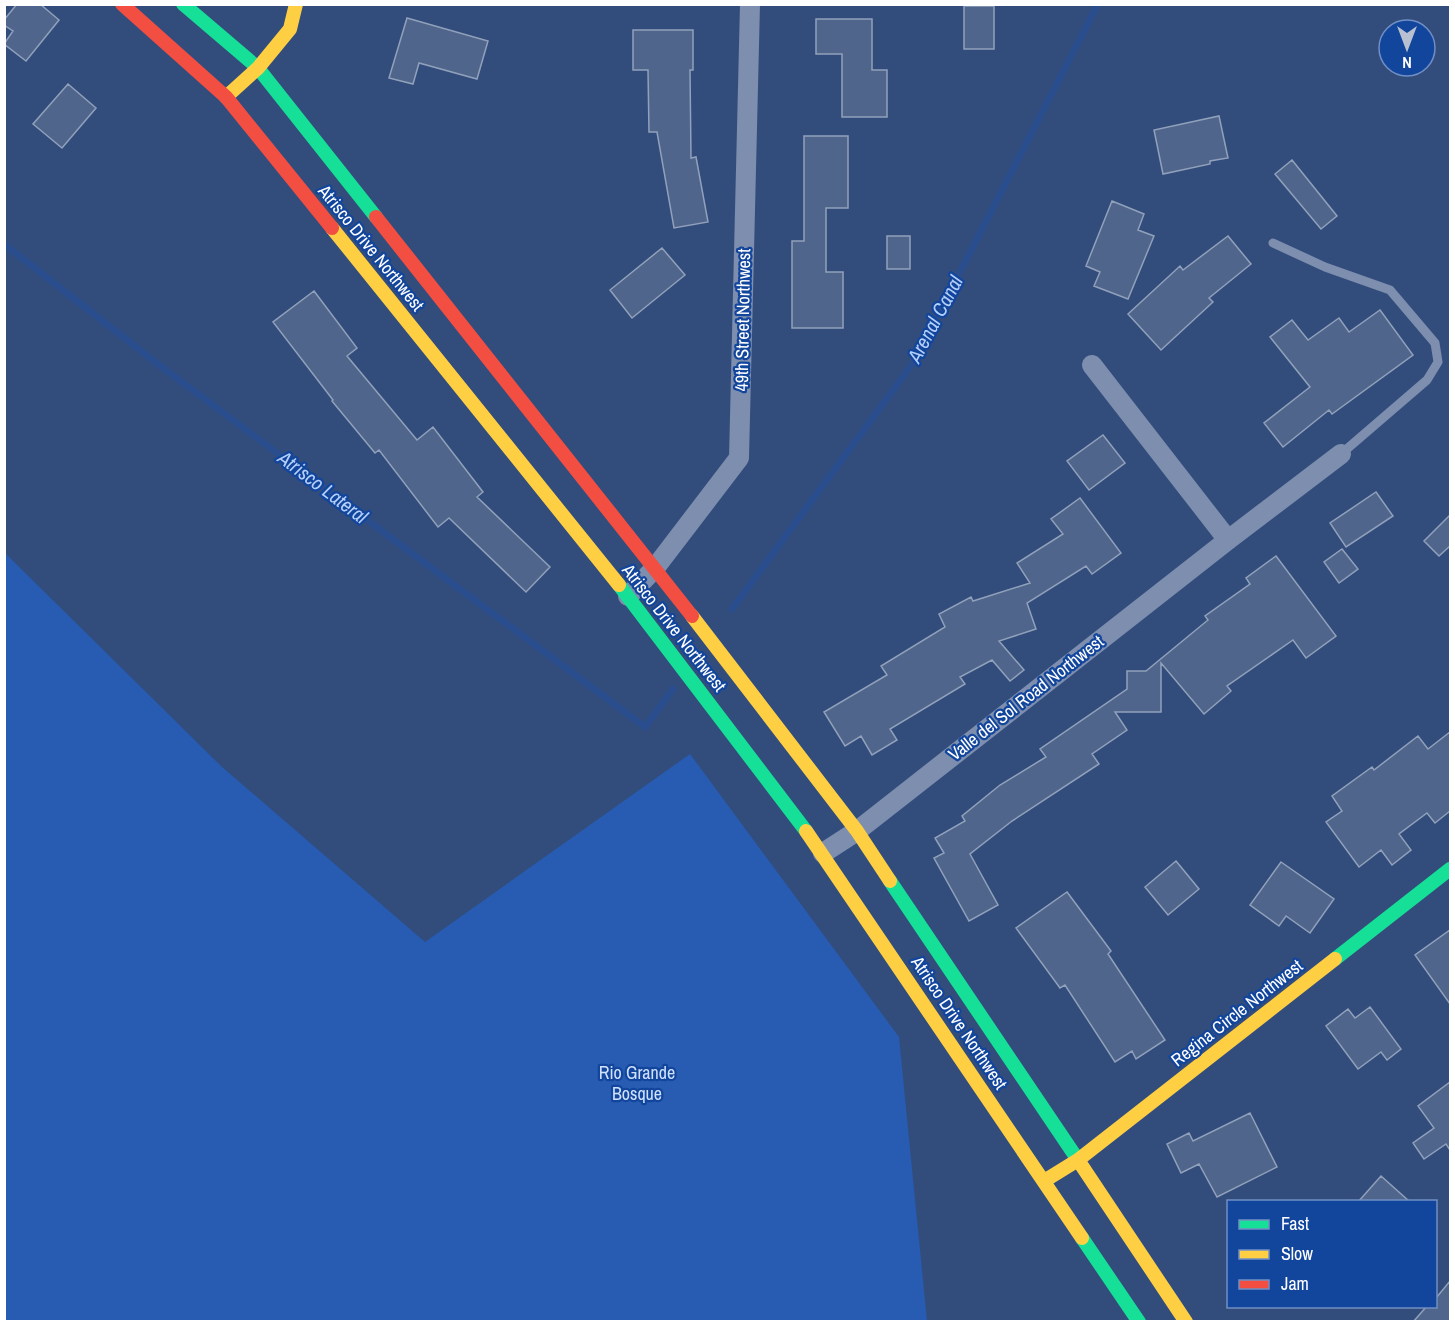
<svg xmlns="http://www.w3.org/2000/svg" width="1455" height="1326" font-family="'Archivo Narrow',sans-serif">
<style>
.green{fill:#275cb2}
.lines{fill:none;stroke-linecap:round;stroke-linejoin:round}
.stream{stroke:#2a4e8d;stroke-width:7}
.building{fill:#4f658b;stroke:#91a1bb;stroke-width:1.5}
.lane{stroke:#7d8eae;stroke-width:9}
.street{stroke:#7d8eae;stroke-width:20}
.fast{stroke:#16e098;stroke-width:14}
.slow{stroke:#ffcf43;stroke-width:14}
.jam{stroke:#f24e42;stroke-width:14}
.labels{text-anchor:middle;stroke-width:4.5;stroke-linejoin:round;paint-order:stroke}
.street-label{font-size:18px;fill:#fff;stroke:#12459c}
.park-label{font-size:18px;fill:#d0e1fe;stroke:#12459c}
.water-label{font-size:20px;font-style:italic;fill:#b4cffa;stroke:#12459c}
</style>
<rect width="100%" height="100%" fill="#324d7c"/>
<!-- green -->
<path class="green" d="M 5,553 L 222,767 L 425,942 L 690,754 L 899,1037 L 927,1321 L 5,1321 Z"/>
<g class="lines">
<!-- stream -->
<path class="stream" d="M 4,244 L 159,365 L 645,727 L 673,689
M 732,609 L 913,363 L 1098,4"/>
</g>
<!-- building -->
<path class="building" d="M 17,4 L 40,4 L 59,20 L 26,61 L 4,44 L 13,31 L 4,25 L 4,20 Z
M 964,6 L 994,6 L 994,49 L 964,49 Z
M 407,18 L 488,41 L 477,79 L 419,63 L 413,84 L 389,78 Z
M 816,19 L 872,19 L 872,70 L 887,70 L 887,117 L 842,117 L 842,54 L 816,54 Z
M 633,30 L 693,30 L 693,70 L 690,70 L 691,158 L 696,157 L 708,222 L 674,228 L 657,132 L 649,132 L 648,70 L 633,70 Z
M 68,84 L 96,108 L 62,148 L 33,124 Z
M 1219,116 L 1228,158 L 1210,161 L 1210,164 L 1163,174 L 1154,130 Z
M 804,136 L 848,136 L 848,208 L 826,208 L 826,272 L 843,272 L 843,328 L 792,328 L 792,241 L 804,241 Z
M 1292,160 L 1337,216 L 1321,229 L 1275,174 Z
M 1112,201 L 1144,214 L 1138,230 L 1154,236 L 1128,299 L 1094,286 L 1100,272 L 1086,266 Z
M 887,236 L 910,236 L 910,269 L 887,269 Z
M 1228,236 L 1251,264 L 1209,298 L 1213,302 L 1161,350 L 1128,314 L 1180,266 L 1183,270 Z
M 662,248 L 685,275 L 632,318 L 610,290 Z
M 314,291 L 357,348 L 347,356 L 417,440 L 433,427 L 483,492 L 477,497 L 550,567 L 526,592 L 449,518 L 438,527 L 379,450 L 375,453 L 332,401 L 333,400 L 273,322 Z
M 1380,310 L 1413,355 L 1332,414 L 1329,410 L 1283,447 L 1264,423 L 1310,387 L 1270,337 L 1292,320 L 1308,340 L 1339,318 L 1349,332 Z
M 1103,435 L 1125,463 L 1089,490 L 1067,461 Z
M 1376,492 L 1393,516 L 1346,547 L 1330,523 Z
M 1080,498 L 1121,553 L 1092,574 L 1086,566 L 1027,603 L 1036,629 L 999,641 L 1024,670 L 1010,681 L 992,660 L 960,677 L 965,684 L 890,729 L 897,740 L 872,755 L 861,736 L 845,746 L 824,712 L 887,675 L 881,666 L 945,627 L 939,614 L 971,597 L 973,601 L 1030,583 L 1017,563 L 1063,534 L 1051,519 Z
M 1450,515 L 1450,546 L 1439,556 L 1424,541 Z
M 1342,549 L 1358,569 L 1339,583 L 1324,562 Z
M 1276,556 L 1336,636 L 1306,658 L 1293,640 L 1227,686 L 1231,691 L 1204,714 L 1161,663 L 1161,712 L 1115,712 L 1127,730 L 1092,754 L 1099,764 L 1012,821 L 970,854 L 998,905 L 969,921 L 934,858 L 944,853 L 935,838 L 965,821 L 962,816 L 1000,785 L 1046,757 L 1040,749 L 1127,689 L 1127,671 L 1146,671 L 1208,620 L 1205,616 L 1250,584 L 1246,578 Z
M 1450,732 L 1450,811 L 1435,823 L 1427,813 L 1399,834 L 1411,850 L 1392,865 L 1381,850 L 1359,867 L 1326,822 L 1342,811 L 1332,796 L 1372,767 L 1374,770 L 1418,736 L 1428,749 Z
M 1176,861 L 1199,889 L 1168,915 L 1145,887 Z
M 1281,862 L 1334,899 L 1310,933 L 1286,916 L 1279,926 L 1250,905 Z
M 1067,892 L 1111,951 L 1108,954 L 1165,1040 L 1136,1059 L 1132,1051 L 1115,1062 L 1065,985 L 1060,988 L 1016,928 Z
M 1450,930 L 1450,1004 L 1415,955 Z
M 1370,1007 L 1401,1049 L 1387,1060 L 1381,1052 L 1358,1069 L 1326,1026 L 1348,1009 L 1355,1018 Z
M 1450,1082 L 1450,1150 L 1446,1144 L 1424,1159 L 1413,1143 L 1434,1128 L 1418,1106 Z
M 1250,1113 L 1277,1167 L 1217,1197 L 1199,1164 L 1181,1173 L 1167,1144 L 1189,1133 L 1193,1141 Z
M 1381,1176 L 1410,1202 L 1358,1202 Z
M 1450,1281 L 1450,1322 L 1413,1322 L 1427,1306 L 1436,1306 L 1436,1298 Z"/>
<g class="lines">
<!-- lane -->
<path class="lane" d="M 1273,243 L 1325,267 L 1390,290 L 1435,343 L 1438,362 L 1427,380 L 1341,454"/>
<!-- street -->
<path class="street" d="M 1092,365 L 1228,540
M 628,596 L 655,568 L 739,458 L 750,4
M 823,853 L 857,831 L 1228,540 L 1341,454"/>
<!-- fast -->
<path class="fast" d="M 183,4 L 258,68 L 376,217
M 619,585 L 806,831
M 890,881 L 1078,1160
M 1335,959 L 1450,869
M 1082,1238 L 1139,1322"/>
<!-- slow -->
<path class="slow" d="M 226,97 L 258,68 L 290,29 L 296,4
M 332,228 L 619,585
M 692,616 L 857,831 L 890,881
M 806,831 L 1082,1238
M 1078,1160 L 1186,1322
M 1044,1181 L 1078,1160 L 1335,959"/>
<!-- jam -->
<path class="jam" d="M 122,4 L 226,97 L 332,228
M 376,217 L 692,616"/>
</g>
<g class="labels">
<!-- street labels -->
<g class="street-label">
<text transform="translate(371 248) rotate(51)" y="6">Atrisco Drive Northwest</text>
<text transform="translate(743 320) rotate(-89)" y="6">49th Street Northwest</text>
<text transform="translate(674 628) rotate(52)" y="6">Atrisco Drive Northwest</text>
<text transform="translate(1026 698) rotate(-38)" y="6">Valle del Sol Road Northwest</text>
<text transform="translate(1237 1013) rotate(-38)" y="6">Regina Circle Northwest</text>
<text transform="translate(959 1023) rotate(56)" y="6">Atrisco Drive Northwest</text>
</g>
<!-- park labels -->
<g class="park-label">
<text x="637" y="1079">Rio Grande<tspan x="637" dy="21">Bosque</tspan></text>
</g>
<!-- water labels -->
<g class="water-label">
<text transform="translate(935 319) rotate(-62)" y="7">Arenal Canal</text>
<text transform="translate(323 487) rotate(37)" y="7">Atrisco Lateral</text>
</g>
</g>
<!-- border -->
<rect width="1455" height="1326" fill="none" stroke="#ffffff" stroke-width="12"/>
<!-- legend -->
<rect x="1227" y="1200" width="210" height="108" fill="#12459c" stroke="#718fc4" stroke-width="1.5"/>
<rect x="1239" y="1220" width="30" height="9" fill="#16e098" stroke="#718fc4" stroke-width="1.5"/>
<text x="1281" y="1230" font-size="18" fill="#ffffff">Fast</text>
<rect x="1239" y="1250" width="30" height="9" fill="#ffcf43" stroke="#718fc4" stroke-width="1.5"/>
<text x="1281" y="1260" font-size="18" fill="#ffffff">Slow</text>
<rect x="1239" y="1280" width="30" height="9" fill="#f24e42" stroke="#718fc4" stroke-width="1.5"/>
<text x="1281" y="1290" font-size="18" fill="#ffffff">Jam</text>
<!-- north arrow -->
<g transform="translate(1407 48) rotate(180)"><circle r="28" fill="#12459c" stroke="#718fc4" stroke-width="1.5"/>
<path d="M0-4.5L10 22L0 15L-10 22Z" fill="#b7c1d1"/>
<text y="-9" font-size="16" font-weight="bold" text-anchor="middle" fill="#ffffff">N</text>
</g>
</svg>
